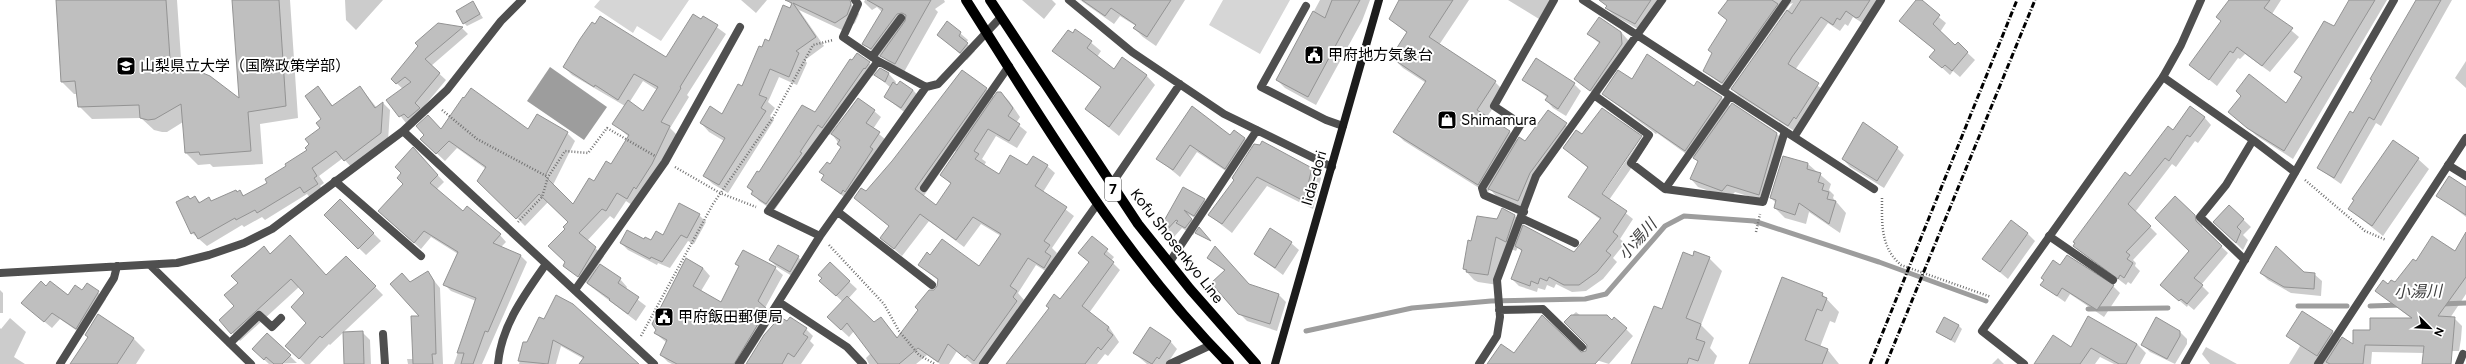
<svg xmlns="http://www.w3.org/2000/svg" width="2466" height="364" font-family="Figtree,'Noto Sans JP',sans-serif">
<style>
.green{fill:#d6d6d6}
.water{fill:#9d9d9d}
.shadow{fill:#0003;fill-rule:evenodd}
.lines{fill:none;stroke-linecap:round;stroke-linejoin:round}
.stream{stroke:#9d9d9d;stroke-width:5}
.building{fill:#bfbfbf;stroke:#939393}
.path{stroke:#717171;stroke-width:2.5;stroke-dasharray:1 2;stroke-linecap:butt}
.service{stroke:#4f4f4f;stroke-width:8}
.minor{stroke:#4f4f4f;stroke-width:8}
.tertiary{stroke:#4f4f4f;stroke-width:8}
.secondary{stroke:#1c1c1c;stroke-width:8}
.primary{stroke:#000;stroke-width:10}
.rail{stroke:#000;stroke-width:3;stroke-dasharray:6 2 1 2;stroke-linecap:butt}
.labels{text-anchor:middle;stroke-width:4;stroke-linejoin:round;paint-order:stroke}
.shield{fill:#fff;stroke:#4c4c4c;stroke-width:1}
.shield-label{font-size:14px;font-weight:bold;fill:#000}
.poi-label{font-size:15px;fill:#000;stroke:#fff;text-anchor:start}
.street-label{font-size:15px;fill:#000;stroke:#fff}
.water-label{font-size:16px;font-style:italic;fill:#3e3e3e;stroke:#fff}
</style>
<rect width="100%" height="100%" fill="#fff"/>
<!-- green -->
<path class="green" d="M 600,0 L 689,0 L 661,41 L 637,26 L 633,33 L 594,7 Z
M 1223,0 L 1290,0 L 1260,54 L 1209,25 Z"/>
<!-- water -->
<path class="water" d="M 550,67 L 607,107 L 584,140 L 527,101 Z"/>
<!-- shadow -->
<path class="shadow" d="M 57,0 L 177,0 L 182,73 L 240,101 L 233,0 L 290,0 L 298,118 L 260,124 L 263,164 L 213,167 L 210,164 L 198,165 L 186,153 L 183,122 L 167,132 L 162,132 L 154,130 L 141,118 L 92,119 L 79,106 L 77,94 L 74,94 L 62,82 Z
M 345,0 L 383,0 L 356,30 L 346,20 Z
M 741,0 L 767,0 L 756,13 Z
M 787,0 L 848,0 L 859,14 L 855,23 L 844,31 L 799,10 L 824,46 L 805,60 L 807,63 L 797,85 L 779,77 L 768,102 L 775,108 L 770,116 L 774,120 L 728,193 L 713,184 L 704,176 L 724,141 L 709,132 L 701,123 L 723,115 L 790,9 L 792,5 Z
M 865,0 L 944,0 L 945,2 L 935,9 L 938,12 L 904,72 L 890,64 L 881,55 L 880,57 L 872,52 L 864,43 L 882,12 L 877,7 L 872,10 L 864,2 Z
M 1022,0 L 1052,0 L 1056,4 L 1044,19 Z
M 1080,0 L 1185,0 L 1156,46 L 1143,37 L 1134,28 L 1136,26 L 1120,16 L 1114,24 Z
M 1320,0 L 1370,0 L 1362,21 L 1316,105 L 1285,88 L 1277,80 Z
M 1401,0 L 1469,0 L 1439,45 L 1495,82 L 1504,91 L 1487,117 L 1510,132 L 1518,141 L 1525,142 L 1548,111 L 1573,131 L 1537,180 L 1525,208 L 1496,196 L 1490,189 L 1487,193 L 1404,141 L 1395,132 L 1426,83 L 1403,68 L 1394,59 L 1407,33 L 1390,19 Z
M 1508,0 L 1550,0 L 1539,19 Z
M 1599,0 L 1667,0 L 1643,32 L 1615,16 L 1606,8 L 1608,6 Z
M 1726,0 L 1883,0 L 1864,24 L 1853,17 L 1848,26 L 1845,24 L 1840,31 L 1828,23 L 1795,70 L 1825,91 L 1796,132 L 1739,96 L 1732,89 L 1793,3 L 1790,4 L 1729,90 L 1704,71 L 1728,21 L 1728,2 Z
M 1918,0 L 1946,23 L 1940,32 L 1955,46 L 1958,44 L 1975,60 L 1960,77 L 1953,71 L 1950,75 L 1938,64 L 1936,51 L 1908,28 Z
M 2230,0 L 2281,0 L 2272,14 L 2299,37 L 2270,72 L 2245,54 L 2240,59 L 2238,58 L 2217,86 L 2191,65 L 2222,22 L 2217,17 Z
M 2350,0 L 2387,0 L 2293,159 L 2257,136 L 2230,112 L 2286,105 L 2302,79 L 2296,72 L 2334,28 Z
M 2417,0 L 2452,0 L 2381,126 L 2376,123 L 2341,184 L 2318,168 L 2354,114 Z
M 473,3 L 483,18 L 467,26 L 464,23 Z
M 703,17 L 726,34 L 687,95 L 689,97 L 670,128 L 677,135 L 635,207 L 626,201 L 614,219 L 610,216 L 587,241 L 604,256 L 596,269 L 620,279 L 627,287 L 625,290 L 646,306 L 636,321 L 564,266 L 566,263 L 566,229 L 569,222 L 548,202 L 525,226 L 478,180 L 486,169 L 457,148 L 445,161 L 430,147 L 441,130 L 567,133 L 575,141 L 553,185 L 573,205 L 611,166 L 629,137 L 614,124 L 625,106 L 572,75 L 564,67 L 666,58 ZM 643,81 L 657,90 L 644,112 L 629,103 Z
M 947,22 L 968,40 L 966,43 L 975,51 L 967,60 L 938,35 Z
M 462,28 L 468,34 L 431,66 L 446,80 L 421,110 L 406,123 L 388,100 L 403,89 L 392,79 Z
M 1076,30 L 1101,51 L 1097,57 L 1114,70 L 1146,75 L 1155,85 L 1119,136 L 1086,109 L 1101,88 L 1054,51 Z
M 1621,32 L 1628,40 L 1629,52 L 1598,97 L 1575,79 L 1600,44 L 1588,34 Z
M 857,54 L 877,70 L 873,76 L 871,75 L 830,135 L 825,131 L 808,161 L 774,211 L 759,201 L 748,187 L 815,114 Z
M 2466,61 L 2466,88 L 2455,78 Z
M 880,69 L 889,74 L 896,82 L 895,84 L 913,90 L 920,98 L 908,115 L 885,97 L 891,88 L 876,75 Z
M 1524,80 L 1574,84 L 1581,91 L 1566,116 L 1553,108 L 1546,100 L 1548,98 Z
M 1633,80 L 1694,87 L 1698,82 L 1722,98 L 1731,107 L 1776,133 L 1784,141 L 1767,202 L 1735,192 L 1730,198 L 1698,187 L 1691,179 L 1699,162 L 1693,156 L 1692,158 L 1657,133 L 1656,134 L 1603,94 Z
M 360,87 L 377,108 L 383,103 L 390,110 L 388,141 L 352,168 L 343,158 L 319,176 L 324,183 L 320,186 L 324,191 L 312,200 L 307,194 L 265,220 L 262,217 L 244,227 L 242,225 L 207,246 L 192,233 L 188,197 L 191,200 L 195,197 L 201,203 L 209,198 L 212,202 L 240,192 L 245,197 L 268,184 L 308,150 L 321,129 L 322,119 L 318,88 L 333,106 Z
M 986,89 L 995,98 L 1001,93 L 1009,101 L 1020,117 L 1016,123 L 1027,132 L 1017,148 L 996,136 L 982,159 L 986,162 L 984,166 L 999,175 L 1027,167 L 1047,166 L 1055,173 L 1043,192 L 1074,216 L 1052,248 L 1057,253 L 1053,260 L 1058,265 L 1052,275 L 1036,265 L 1018,293 L 1024,300 L 985,364 L 972,364 L 957,351 L 949,364 L 940,364 L 927,355 L 916,364 L 869,364 L 866,358 L 871,353 L 854,331 L 849,337 L 836,325 L 843,302 L 828,288 L 830,264 L 857,289 L 848,299 L 874,323 L 880,318 L 898,338 L 938,286 L 939,281 L 919,265 L 931,256 L 979,268 L 1001,236 L 981,224 L 964,247 L 929,221 L 902,256 L 882,238 L 890,227 L 855,198 L 866,192 ZM 955,151 L 957,152 L 941,175 L 951,184 L 936,207 L 923,197 Z
M 1193,107 L 1230,137 L 1245,139 L 1252,146 L 1232,175 L 1197,152 L 1180,177 L 1157,158 Z
M 874,111 L 881,117 L 873,129 L 886,140 L 848,200 L 822,180 L 825,176 L 821,172 L 830,166 L 842,148 L 832,134 Z
M 2204,117 L 2211,125 L 2198,143 L 2195,141 L 2176,167 L 2172,164 L 2135,212 L 2157,234 L 2133,260 L 2136,263 L 2135,266 L 2140,271 L 2131,284 L 2128,282 L 2126,285 L 2074,246 L 2130,177 L 2174,131 Z
M 1582,135 L 1599,199 L 1642,138 L 1648,144 L 1609,200 L 1633,219 L 1620,239 L 1625,243 L 1613,258 L 1617,262 L 1603,279 L 1586,291 L 1572,292 L 1556,284 L 1554,288 L 1547,285 L 1545,290 L 1538,288 L 1537,292 L 1519,286 L 1512,279 L 1522,252 L 1518,247 L 1516,251 L 1506,247 L 1498,285 L 1478,282 L 1474,280 L 1464,269 L 1472,243 L 1498,220 L 1502,210 L 1515,216 L 1525,227 L 1575,253 L 1601,220 L 1570,197 L 1588,168 L 1564,148 Z
M 1897,148 L 1904,155 L 1884,188 L 1850,167 L 1843,159 Z
M 419,155 L 444,182 L 436,190 L 463,212 L 500,235 L 506,242 L 501,247 L 521,256 L 527,262 L 482,364 L 454,364 L 476,301 L 451,291 L 444,284 L 458,254 L 431,237 L 421,249 L 386,218 Z
M 2418,159 L 2429,169 L 2383,236 L 2349,209 Z
M 1808,164 L 1831,184 L 1829,190 L 1834,195 L 1833,198 L 1846,213 L 1840,233 L 1809,212 L 1806,224 L 1785,218 L 1775,208 L 1776,203 L 1771,198 Z
M 1311,169 L 1321,178 L 1313,209 L 1267,186 L 1232,233 L 1209,215 L 1235,180 Z
M 1183,188 L 1204,200 L 1211,207 L 1201,222 L 1188,214 L 1198,227 L 1193,235 L 1182,228 L 1173,238 L 1161,228 Z
M 2466,188 L 2466,217 L 2437,195 Z
M 340,200 L 381,241 L 366,255 L 325,215 Z
M 2229,206 L 2251,227 L 2243,235 L 2248,240 L 2243,250 L 2214,222 Z
M 699,215 L 706,222 L 694,244 L 688,241 L 670,268 L 658,263 L 657,265 L 628,250 L 621,243 L 651,241 Z
M 2194,216 L 2202,223 L 2203,229 L 2228,253 L 2201,285 L 2209,293 L 2194,310 L 2188,305 L 2187,307 L 2161,285 L 2191,251 Z
M 2028,234 L 2035,241 L 2008,279 L 1984,259 Z
M 2466,234 L 2466,294 L 2450,318 L 2454,318 L 2462,326 L 2461,339 L 2459,351 L 2447,351 L 2445,364 L 2423,364 L 2424,353 L 2372,352 L 2371,364 L 2289,364 L 2300,346 L 2288,336 L 2333,332 L 2341,340 L 2354,345 L 2371,330 L 2412,319 L 2376,291 L 2395,284 L 2417,263 L 2455,252 Z
M 1092,238 L 1114,257 L 1111,261 L 1120,270 L 1089,313 L 1109,327 L 1119,342 L 1108,356 L 1105,354 L 1097,364 L 1008,364 L 1090,263 L 1079,253 Z
M 1291,243 L 1299,250 L 1283,275 L 1255,254 Z
M 1215,247 L 1250,286 L 1279,295 L 1286,302 L 1277,331 L 1247,321 L 1239,313 L 1225,271 L 1208,258 Z
M 743,251 L 775,268 L 783,275 L 765,308 L 774,317 L 744,364 L 672,364 L 668,362 L 661,355 L 667,343 L 655,333 L 703,268 L 710,276 L 701,291 L 722,303 L 740,267 Z
M 271,255 L 327,276 L 346,257 L 383,295 L 330,345 L 329,344 L 310,364 L 305,364 L 295,354 L 308,323 L 306,293 L 299,287 L 240,341 L 220,320 L 236,306 Z
M 798,257 L 805,264 L 797,279 L 777,267 L 770,260 Z
M 1693,257 L 1709,258 L 1722,271 L 1701,325 L 1714,338 L 1710,348 L 1717,356 L 1714,364 L 1632,364 Z
M 2060,266 L 2113,286 L 2120,293 L 2104,317 L 2070,294 L 2065,302 L 2041,285 L 2044,280 L 2042,278 Z
M 427,272 L 440,288 L 443,364 L 408,364 L 407,359 L 413,359 Z
M 2261,273 L 2314,274 L 2322,281 L 2321,296 L 2291,293 L 2268,280 Z
M 87,284 L 106,299 L 83,335 L 60,319 L 52,328 L 22,303 L 47,287 L 69,296 L 83,291 Z
M 0,290 L 3,293 L 3,313 L 0,313 Z
M 1822,294 L 1839,312 L 1835,323 L 1830,321 L 1820,347 L 1827,349 L 1839,364 L 1750,364 Z
M 1576,312 L 1581,316 L 1612,322 L 1626,329 L 1633,336 L 1609,364 L 1593,359 L 1587,343 L 1565,322 Z
M 10,318 L 26,332 L 14,357 L 25,364 L 0,364 L 0,328 L 1,329 Z
M 540,319 L 637,364 L 580,364 L 584,359 L 561,346 L 556,364 L 519,364 L 524,343 L 528,344 Z
M 787,322 L 806,329 L 813,336 L 810,341 L 814,345 L 801,364 L 747,364 Z
M 1958,325 L 1962,329 L 1955,343 L 1937,332 Z
M 2179,331 L 2187,339 L 2187,344 L 2175,364 L 2150,352 L 2142,344 Z
M 362,332 L 370,340 L 371,364 L 345,364 Z
M 134,339 L 145,350 L 136,364 L 71,364 Z
M 1170,341 L 1177,349 L 1167,364 L 1147,364 L 1134,353 Z
M 2137,344 L 2146,353 L 2140,364 L 2114,364 L 2100,357 L 2095,364 L 2041,364 L 2071,348 Z
M 2206,347 L 2237,364 L 2210,364 L 2202,354 Z
M 260,356 L 290,356 L 297,363 L 269,364 Z
M 1998,358 L 2004,364 L 1992,364 Z"/>
<g class="lines">
<!-- stream -->
<path class="stream" d="M 2441,304 L 2466,303
M 2298,306 L 2347,306
M 2370,306 L 2401,305
M 2088,309 L 2168,308
M 1306,331 L 1412,308 L 1491,301 L 1585,299 L 1606,294 L 1665,226 L 1684,216 L 1754,221 L 1879,262 L 1986,301"/>
</g>
<!-- building -->
<path class="building" d="M 56,0 L 166,0 L 171,73 L 198,71 L 210,76 L 239,98 L 232,0 L 279,0 L 286,106 L 248,112 L 251,151 L 200,155 L 199,152 L 185,153 L 181,104 L 155,119 L 148,120 L 140,118 L 139,105 L 78,107 L 75,81 L 61,82 Z
M 785,0 L 850,0 L 851,4 L 847,15 L 835,23 L 793,3 L 816,37 L 796,51 L 799,53 L 789,77 L 770,69 L 759,95 L 767,98 L 761,108 L 766,111 L 719,185 L 703,176 L 725,138 L 700,123 L 710,106 L 722,114 L 738,84 L 742,86 L 759,46 L 762,47 L 765,39 L 769,41 L 783,5 L 790,8 L 792,3 Z
M 867,0 L 931,0 L 895,64 L 880,56 L 905,21 L 906,15 L 902,13 L 897,14 L 871,49 L 862,44 L 883,9 Z
M 1082,0 L 1171,0 L 1147,37 L 1133,28 L 1136,25 L 1111,8 L 1105,16 Z
M 1332,0 L 1360,0 L 1308,97 L 1276,80 L 1313,11 L 1325,18 Z
M 1399,0 L 1453,0 L 1429,37 L 1496,81 L 1477,110 L 1510,131 L 1478,185 L 1393,132 L 1426,81 L 1393,59 L 1395,55 L 1393,54 L 1407,32 L 1389,19 Z
M 1599,0 L 1651,0 L 1635,24 L 1605,8 L 1607,6 Z
M 1728,0 L 1772,0 L 1778,4 L 1722,83 L 1703,71 L 1712,53 L 1708,50 L 1727,20 L 1718,13 Z
M 1801,0 L 1870,0 L 1859,17 L 1856,18 L 1846,11 L 1840,20 L 1837,18 L 1833,25 L 1821,17 L 1792,57 L 1788,64 L 1819,83 L 1796,119 L 1794,117 L 1788,126 L 1731,89 L 1787,10 L 1792,14 Z
M 1916,0 L 1922,0 L 1940,15 L 1933,24 L 1955,45 L 1958,42 L 1968,52 L 1952,71 L 1945,65 L 1942,68 L 1929,57 L 1935,50 L 1899,21 Z
M 2229,0 L 2270,0 L 2264,8 L 2293,28 L 2262,66 L 2237,47 L 2233,53 L 2230,51 L 2209,80 L 2189,65 L 2221,21 L 2216,17 Z
M 2349,0 L 2375,0 L 2284,151 L 2247,128 L 2228,112 L 2241,96 L 2236,91 L 2249,74 L 2286,103 L 2302,77 L 2294,72 L 2324,21 L 2334,26 Z
M 2416,0 L 2441,0 L 2374,120 L 2369,117 L 2334,178 L 2317,168 L 2350,111 L 2353,113 L 2372,80 L 2370,79 Z
M 473,1 L 480,14 L 463,24 L 456,11 Z
M 693,14 L 701,19 L 703,16 L 718,25 L 680,87 L 681,88 L 661,122 L 670,126 L 652,164 L 636,189 L 634,187 L 627,199 L 617,193 L 606,211 L 602,209 L 579,233 L 596,247 L 578,277 L 563,266 L 565,262 L 548,246 L 565,229 L 563,227 L 568,222 L 539,194 L 516,219 L 477,181 L 486,167 L 449,141 L 436,154 L 420,139 L 424,135 L 416,126 L 428,115 L 441,129 L 463,97 L 464,98 L 471,88 L 528,129 L 537,114 L 568,132 L 545,176 L 573,204 L 589,178 L 594,181 L 606,161 L 611,164 L 629,135 L 612,124 L 628,100 L 643,111 L 658,87 L 634,74 L 618,100 L 595,85 L 594,87 L 563,67 L 580,39 L 592,22 L 595,24 L 600,16 L 666,57 Z
M 1599,17 L 1621,32 L 1622,44 L 1590,91 L 1574,79 L 1600,42 L 1587,34 Z
M 947,21 L 961,32 L 959,36 L 968,43 L 960,53 L 937,35 Z
M 438,23 L 463,27 L 425,59 L 440,73 L 415,103 L 420,108 L 408,118 L 404,114 L 399,117 L 386,100 L 411,82 L 405,77 L 396,84 L 391,79 L 418,46 L 415,43 Z
M 1075,29 L 1092,41 L 1087,48 L 1114,69 L 1122,57 L 1147,75 L 1109,127 L 1085,109 L 1101,87 L 1052,51 L 1068,30 L 1073,33 Z
M 857,53 L 870,62 L 865,69 L 864,68 L 822,128 L 818,125 L 800,152 L 802,153 L 766,204 L 751,194 L 753,191 L 747,187 L 757,171 L 759,172 L 802,105 L 815,112 L 850,59 L 852,60 Z
M 1647,54 L 1694,86 L 1697,81 L 1722,97 L 1685,151 L 1602,94 L 1618,70 L 1632,79 Z
M 1536,58 L 1575,83 L 1558,109 L 1545,100 L 1548,96 L 1522,80 Z
M 880,68 L 889,73 L 885,82 L 874,75 Z
M 962,70 L 987,88 L 915,189 L 936,205 L 951,183 L 940,175 L 997,92 L 1001,92 L 1013,108 L 1008,116 L 1020,124 L 1009,141 L 988,129 L 974,151 L 979,154 L 975,159 L 999,174 L 1010,155 L 1027,165 L 1033,156 L 1048,165 L 1035,186 L 1067,207 L 1044,241 L 1050,245 L 1045,252 L 1051,256 L 1044,268 L 1028,258 L 1010,286 L 1017,291 L 1013,297 L 1017,301 L 974,361 L 967,355 L 965,358 L 948,344 L 938,362 L 918,348 L 899,364 L 878,364 L 847,323 L 841,330 L 827,317 L 847,296 L 874,322 L 881,317 L 897,338 L 918,310 L 915,307 L 929,290 L 934,290 L 937,286 L 938,279 L 918,265 L 927,252 L 930,255 L 942,239 L 979,266 L 1001,234 L 973,217 L 956,240 L 920,214 L 894,249 L 880,238 L 889,226 L 854,198 L 861,188 L 866,191 L 892,161 Z
M 900,81 L 913,90 L 901,108 L 884,97 L 893,82 L 897,85 Z
M 318,86 L 332,106 L 360,86 L 375,108 L 383,102 L 381,133 L 344,161 L 336,151 L 312,168 L 317,176 L 314,178 L 318,184 L 304,193 L 300,187 L 257,213 L 255,210 L 236,220 L 235,218 L 198,239 L 194,232 L 191,234 L 176,202 L 188,196 L 190,199 L 195,196 L 199,203 L 209,197 L 211,201 L 236,190 L 237,192 L 240,190 L 243,196 L 267,183 L 265,179 L 286,166 L 285,164 L 307,150 L 305,148 L 309,144 L 305,139 L 320,128 L 316,123 L 321,119 L 305,96 Z
M 858,98 L 875,110 L 866,123 L 880,132 L 870,147 L 873,149 L 845,192 L 843,190 L 841,194 L 821,180 L 824,175 L 819,172 L 827,162 L 830,164 L 841,147 L 837,144 L 840,140 L 831,134 Z
M 1732,103 L 1777,133 L 1759,195 L 1727,185 L 1722,191 L 1690,179 L 1698,161 L 1693,158 Z
M 1192,106 L 1230,135 L 1234,130 L 1245,138 L 1225,169 L 1190,145 L 1173,170 L 1156,159 Z
M 2190,106 L 2205,117 L 2190,137 L 2187,135 L 2169,161 L 2165,158 L 2128,204 L 2151,226 L 2126,252 L 2130,255 L 2127,259 L 2133,263 L 2124,278 L 2120,275 L 2118,279 L 2073,246 L 2075,243 L 2073,242 L 2125,172 L 2130,176 L 2168,126 L 2173,130 Z
M 1602,108 L 1642,136 L 1602,194 L 1627,211 L 1613,232 L 1618,236 L 1606,251 L 1611,255 L 1597,272 L 1579,285 L 1564,285 L 1549,277 L 1547,281 L 1540,278 L 1538,284 L 1531,281 L 1530,286 L 1511,279 L 1522,250 L 1515,246 L 1523,225 L 1574,252 L 1601,218 L 1568,197 L 1588,167 L 1563,148 L 1576,130 L 1582,134 Z
M 1548,110 L 1567,123 L 1530,173 L 1518,201 L 1488,189 L 1519,137 L 1525,141 Z
M 1863,122 L 1898,147 L 1877,181 L 1842,159 Z
M 2393,140 L 2419,158 L 2372,226 L 2348,209 L 2354,200 L 2352,199 Z
M 1262,141 L 1312,168 L 1304,201 L 1257,177 L 1222,224 L 1208,215 L 1234,180 L 1232,178 L 1254,144 L 1260,145 Z
M 413,147 L 438,175 L 430,183 L 463,211 L 467,206 L 501,234 L 493,243 L 521,255 L 488,332 L 485,331 L 473,364 L 461,364 L 464,353 L 457,353 L 476,298 L 443,285 L 458,252 L 424,231 L 414,243 L 378,211 L 403,184 L 397,178 L 401,173 L 395,167 Z
M 1783,156 L 1808,163 L 1807,169 L 1821,173 L 1818,182 L 1824,184 L 1822,190 L 1829,192 L 1827,199 L 1836,201 L 1829,224 L 1799,203 L 1795,215 L 1774,208 L 1776,200 L 1770,198 Z
M 2449,176 L 2466,187 L 2466,215 L 2436,196 Z
M 1183,187 L 1205,199 L 1194,216 L 1184,210 L 1192,219 L 1185,228 L 1176,223 L 1178,221 L 1176,220 L 1165,232 L 1160,228 Z
M 2175,196 L 2195,215 L 2196,221 L 2222,246 L 2194,278 L 2203,285 L 2187,304 L 2181,299 L 2179,301 L 2160,285 L 2189,251 L 2155,218 Z
M 340,199 L 374,233 L 358,249 L 324,215 Z
M 679,203 L 700,214 L 687,238 L 681,235 L 662,262 L 651,257 L 650,259 L 620,243 L 627,230 L 644,239 L 645,237 L 651,240 L 656,231 L 663,235 Z
M 2229,205 L 2244,219 L 2237,227 L 2241,231 L 2236,243 L 2213,222 Z
M 1502,208 L 1515,215 L 1506,242 L 1496,237 L 1488,275 L 1466,272 L 1467,270 L 1463,269 L 1468,240 L 1471,241 L 1477,216 L 1497,219 Z
M 2011,220 L 2028,233 L 2000,272 L 1982,259 Z
M 1199,227 L 1211,241 L 1195,233 Z
M 1270,228 L 1292,242 L 1275,268 L 1254,254 Z
M 2466,232 L 2466,277 L 2438,316 L 2455,317 L 2451,364 L 2422,364 L 2424,346 L 2365,345 L 2363,364 L 2330,364 L 2326,362 L 2342,337 L 2353,344 L 2353,330 L 2370,330 L 2370,318 L 2412,318 L 2375,291 L 2383,280 L 2388,284 L 2391,280 L 2395,282 L 2413,259 L 2416,261 L 2432,236 L 2455,251 Z
M 290,235 L 326,275 L 346,256 L 376,286 L 322,338 L 320,336 L 299,359 L 285,346 L 306,323 L 291,307 L 304,293 L 291,279 L 231,334 L 219,320 L 234,306 L 224,295 L 238,283 L 231,276 L 264,246 L 270,254 Z
M 1092,236 L 1108,249 L 1104,254 L 1114,262 L 1082,306 L 1109,327 L 1107,330 L 1113,335 L 1101,350 L 1098,347 L 1085,364 L 1006,364 L 1049,308 L 1046,306 L 1054,294 L 1060,299 L 1089,262 L 1078,253 Z
M 778,245 L 799,256 L 790,272 L 769,260 Z
M 1215,246 L 1249,284 L 1279,294 L 1270,324 L 1238,314 L 1211,283 L 1225,270 L 1207,258 Z
M 2276,246 L 2304,272 L 2315,273 L 2314,289 L 2284,287 L 2260,273 Z
M 743,250 L 776,267 L 758,301 L 767,309 L 734,364 L 677,364 L 660,355 L 667,340 L 654,333 L 656,330 L 652,324 L 686,258 L 703,268 L 693,286 L 721,302 L 739,266 L 735,264 Z
M 1694,251 L 1710,257 L 1686,318 L 1701,324 L 1696,339 L 1705,342 L 1698,361 L 1689,358 L 1687,364 L 1631,364 L 1654,306 L 1662,309 L 1683,252 L 1693,256 Z
M 2067,255 L 2114,285 L 2097,310 L 2062,288 L 2057,296 L 2040,285 L 2044,280 L 2041,278 L 2053,260 L 2060,265 Z
M 830,262 L 850,281 L 836,296 L 819,281 L 822,278 L 818,275 Z
M 600,264 L 621,278 L 618,283 L 639,297 L 628,314 L 609,300 L 610,299 L 587,283 Z
M 428,271 L 434,281 L 436,354 L 432,354 L 433,364 L 413,364 L 411,316 L 419,316 L 390,284 L 402,273 L 410,282 Z
M 1782,277 L 1823,293 L 1822,296 L 1827,298 L 1822,311 L 1817,309 L 1805,340 L 1828,349 L 1822,364 L 1749,364 Z
M 41,281 L 46,286 L 50,281 L 68,295 L 75,285 L 82,290 L 87,283 L 99,291 L 76,329 L 52,313 L 44,322 L 21,303 Z
M 556,295 L 573,304 L 639,364 L 579,364 L 584,357 L 553,340 L 548,364 L 518,361 L 523,342 L 527,342 L 539,317 L 544,319 Z
M 2302,311 L 2333,331 L 2317,356 L 2286,336 Z
M 98,314 L 134,338 L 117,364 L 70,364 L 88,337 L 85,335 Z
M 1542,315 L 1581,352 L 1586,351 L 1587,345 L 1564,322 L 1571,315 L 1607,315 L 1612,320 L 1614,317 L 1627,328 L 1595,364 L 1487,364 L 1501,344 L 1514,353 Z
M 2088,316 L 2137,344 L 2126,364 L 2119,364 L 2091,348 L 2080,364 L 2034,364 L 2053,335 L 2071,347 Z
M 780,317 L 787,321 L 790,317 L 807,328 L 803,334 L 808,337 L 794,357 L 788,353 L 782,364 L 746,364 L 764,335 Z
M 1944,317 L 1959,325 L 1951,340 L 1936,332 Z
M 2156,317 L 2180,331 L 2180,336 L 2167,359 L 2141,345 Z
M 1150,327 L 1171,341 L 1159,359 L 1157,357 L 1152,364 L 1133,353 Z
M 363,331 L 364,364 L 344,364 L 343,332 Z
M 267,333 L 291,355 L 282,364 L 274,364 L 266,357 L 264,360 L 252,349 Z"/>
<g class="lines">
<!-- path -->
<path class="path" d="M 442,110 L 477,139 L 548,177
M 675,167 L 720,193 L 756,207
M 2305,180 L 2365,231 L 2386,240
M 1882,198 C 1882,223 1880,247 1901,265 L 1991,297
M 518,222 L 542,197 L 548,177 L 565,151 L 588,153 L 607,128 L 655,156
M 1756,232 L 1760,214
M 829,245 L 884,304 L 899,331 L 919,355 L 935,364
M 641,336 L 713,204 L 774,116 L 813,45 L 833,40"/>
<!-- service -->
<path class="service" d="M 855,0 L 858,4 L 843,37 L 878,61 L 926,87
M 1069,0 L 1132,52 L 1224,114 L 1332,167
M 1583,0 L 1794,137 L 1881,0
M 1306,6 L 1261,87 L 1326,120 L 1343,126
M 872,57 L 901,18
M 2163,77 L 2253,140 L 2226,185 L 2200,217 L 2245,260
M 1723,91 L 1787,0
M 1594,95 L 1649,135 L 1631,163 L 1665,189 L 1763,202 L 1785,131
M 1794,137 L 1874,189
M 2253,140 L 2295,172
M 2448,165 L 2466,176
M 335,181 L 421,256
M 1111,185 L 1180,84
M 924,188 L 1009,66
M 1665,189 L 1730,96
M 838,212 L 932,285
M 1524,212 L 1484,195 L 1482,188 L 1521,124 L 1494,106 L 1554,0
M 1521,218 L 1575,243
M 820,236 L 768,211 L 878,61
M 2049,236 L 2113,280
M 1169,263 L 1257,130
M 575,290 L 665,162 L 740,27
M 779,302 L 847,347 L 863,364
M 1499,310 L 1543,309 L 1582,347
M 230,343 L 259,315 L 272,327 L 281,318
M 739,364 L 820,236 L 926,87 L 938,84 L 1001,17
M 983,364 L 1098,203
M 1170,364 L 1211,345
M 1479,364 L 1497,336 L 1500,317 L 1497,280 L 1536,176 L 1662,0
M 2459,364 L 2463,354"/>
<!-- minor -->
<path class="minor" d="M 403,131 L 654,364
M 150,265 L 251,364
M 0,273 L 177,263 L 209,255 L 244,243 L 272,229 L 403,131 L 447,90 L 501,21 L 522,0
M 383,334 L 385,364
M 60,364 L 114,278 L 117,266
M 498,364 C 501,326 525,294 546,264
M 2024,364 L 1982,331 L 2163,77 L 2181,45 L 2201,0
M 2318,364 L 2466,138"/>
<!-- tertiary -->
<path class="tertiary" d="M 2185,364 L 2394,0"/>
<!-- secondary -->
<path class="secondary" d="M 1275,364 L 1379,0"/>
<!-- primary -->
<path class="primary" d="M 966,0 C 1046,126 1123,257 1229,364
M 990,0 L 1138,224 L 1190,289 L 1256,364"/>
<!-- rail -->
<path class="rail" d="M 1870,364 L 2017,0
M 1886,364 L 2035,0"/>
</g>
<!-- icons -->
<defs>
<g id="civic-square" transform="scale(1)"><rect x="-9" y="-9" width="18" height="18" rx="4" fill="#000" stroke="#fff"/><path d="M-.6-6.5H3V-4.5H.6V-3L4-1V1h2V6H-6V1h2V-1L-.6-3ZM-1.2 2.5V6h2.4V2.5Z" fill="#fff"/></g>
<g id="university-square" transform="scale(1)"><rect x="-9" y="-9" width="18" height="18" rx="4" fill="#000" stroke="#fff"/><path d="M0-5L7-2L0 1L-7-2ZM-4 1L0 2.5L4 1V4Q0 6-4 4Z" fill="#fff"/></g>
<g id="shop-square" transform="scale(1)"><rect x="-9" y="-9" width="18" height="18" rx="4" fill="#000" stroke="#fff"/><path d="M-5-2.5h2.3a2.7 3.5 0 0 1 5.4 0H5L5.5 6h-11ZM-1.5-2.5h3a1.5 2.3 0 0 0-3 0Z" fill="#fff"/></g>
</defs>
<g fill-rule="evenodd">
<use href="#civic-square" x="1314" y="55"/>
<use href="#university-square" x="126" y="66"/>
<use href="#shop-square" x="1447" y="120"/>
<use href="#civic-square" x="664" y="317"/>
</g>
<g class="labels">
<!-- shield labels -->
<rect class="shield" x="1105" y="177" width="16" height="24" rx="3"/>
<g class="shield-label">
<text x="1113" y="194">7</text>
</g>
<!-- poi labels -->
<g class="poi-label">
<text x="1328" y="60">甲府地方気象台</text>
<text x="140" y="71">山梨県立大学（国際政策学部）</text>
<text x="1461" y="125">Shimamura</text>
<text x="678" y="322">甲府飯田郵便局</text>
</g>
<!-- street labels -->
<g class="street-label">
<text transform="translate(1314 178) rotate(-74)" y="5">Iida-dori</text>
<text transform="translate(1177 246) rotate(52)" y="5">Kofu Shosenkyo Line</text>
</g>
<!-- water labels -->
<g class="water-label">
<text transform="translate(1637 239) rotate(-48)" y="6">小湯川</text>
<text transform="translate(2418 291) rotate(-1)" y="6">小湯川</text>
</g>
</g>
<!-- north arrow -->
<g transform="translate(2430 328) rotate(114)" stroke="#ffffff" stroke-width="3" paint-order="stroke">
<path d="M0-3L7 15L0 10L-7 15Z" fill="#000000"/>
<text y="-6" font-size="11" font-weight="bold" text-anchor="middle" fill="#000000">N</text>
</g>
</svg>
